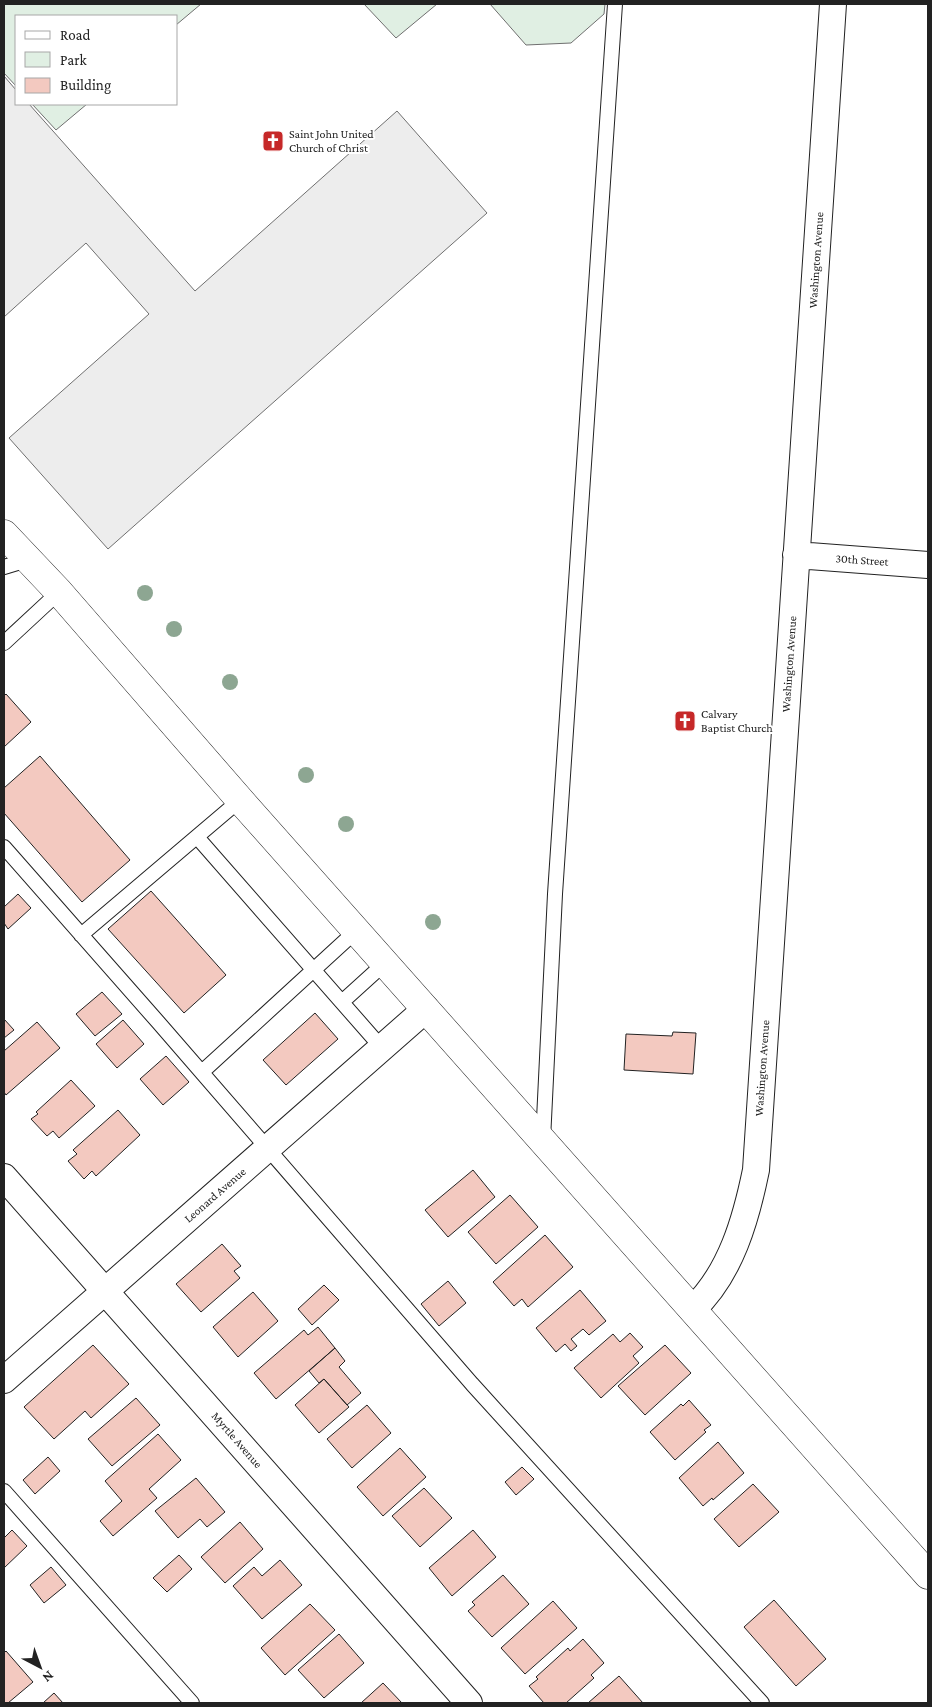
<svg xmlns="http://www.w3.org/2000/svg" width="932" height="1707" font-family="'Crimson Pro',serif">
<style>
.green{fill:#e0efe3;stroke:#6f6f6f}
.parking{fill:#ededed;stroke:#6f6f6f}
.building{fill:#f3c9c0;stroke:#222}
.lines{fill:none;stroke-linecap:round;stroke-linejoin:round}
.service-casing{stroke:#222;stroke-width:16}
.minor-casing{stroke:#222;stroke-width:28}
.primary-casing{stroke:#222;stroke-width:29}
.service{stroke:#fff;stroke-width:14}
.minor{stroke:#fff;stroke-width:26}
.primary{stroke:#fff;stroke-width:28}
.tree{fill:#8da692}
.labels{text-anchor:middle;stroke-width:4;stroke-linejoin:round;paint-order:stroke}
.poi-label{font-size:12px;fill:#222;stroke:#fff;text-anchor:start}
.street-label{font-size:12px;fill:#222;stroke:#fff}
</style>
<rect width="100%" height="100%" fill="#fff"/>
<!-- green -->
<path class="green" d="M 4,4 L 201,4 L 176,25 L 176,16 L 16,16 L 16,86 L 4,73 Z
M 364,4 L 437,4 L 396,38 Z
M 490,4 L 605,4 L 604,14 L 571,43 L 526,45 Z
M 32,104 L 87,104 L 56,130 Z"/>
<!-- parking -->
<path class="parking" d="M 4,76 L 16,90 L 16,104 L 29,104 L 195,291 L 397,111 L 487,213 L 108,549 L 9,438 L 149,314 L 86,243 L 4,317 Z"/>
<!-- building -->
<path class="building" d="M 6,694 L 31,722 L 4,747 L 4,696 Z
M 40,756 L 130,860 L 82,902 L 4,813 L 4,788 Z
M 151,891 L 226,975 L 184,1013 L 108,929 Z
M 18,894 L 31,908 L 8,929 L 4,923 L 4,907 Z
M 102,992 L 122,1014 L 95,1036 L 76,1014 Z
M 315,1013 L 338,1039 L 286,1085 L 263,1060 Z
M 4,1019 L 14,1030 L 4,1038 Z
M 123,1020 L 144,1044 L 117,1068 L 96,1044 Z
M 37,1022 L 60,1048 L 6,1095 L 4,1092 L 4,1051 Z
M 673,1032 L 696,1033 L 693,1074 L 624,1070 L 626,1034 L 672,1036 Z
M 166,1056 L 189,1082 L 163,1105 L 140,1079 Z
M 71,1080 L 95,1106 L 59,1138 L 53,1131 L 47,1136 L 31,1119 L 38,1114 L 36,1112 Z
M 118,1110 L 140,1135 L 96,1176 L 92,1171 L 84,1179 L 68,1161 L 77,1154 L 73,1150 Z
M 473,1170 L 495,1197 L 448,1237 L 425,1210 Z
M 510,1195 L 538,1227 L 496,1264 L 468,1232 Z
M 545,1235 L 573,1267 L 528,1307 L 522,1299 L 514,1306 L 493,1282 Z
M 222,1244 L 241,1266 L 234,1271 L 240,1278 L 201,1312 L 176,1284 Z
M 448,1281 L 466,1303 L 439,1326 L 421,1304 Z
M 324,1285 L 339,1300 L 312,1325 L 298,1309 Z
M 580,1290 L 606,1321 L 589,1335 L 583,1329 L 571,1339 L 577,1346 L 571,1351 L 565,1344 L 556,1352 L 536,1328 Z
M 253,1292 L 278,1321 L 238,1357 L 213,1327 Z
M 318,1327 L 335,1348 L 276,1399 L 254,1373 L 304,1330 L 308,1335 Z
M 630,1333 L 643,1347 L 633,1356 L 639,1363 L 601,1398 L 574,1368 L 613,1334 L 620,1342 Z
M 93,1345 L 129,1384 L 91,1418 L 85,1411 L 54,1439 L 24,1407 Z
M 665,1345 L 691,1373 L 645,1415 L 618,1386 Z
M 335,1348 L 345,1361 L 339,1367 L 361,1393 L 347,1405 L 324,1379 L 319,1383 L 309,1371 Z
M 324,1379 L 349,1407 L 319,1433 L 295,1405 Z
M 136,1398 L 160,1425 L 112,1466 L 88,1439 Z
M 689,1400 L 711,1425 L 704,1430 L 706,1432 L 675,1460 L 650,1432 L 681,1404 L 683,1406 Z
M 367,1405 L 391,1433 L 352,1468 L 327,1439 Z
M 158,1434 L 181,1460 L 149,1489 L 157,1498 L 113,1536 L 100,1521 L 122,1501 L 105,1481 Z
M 718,1442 L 744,1473 L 713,1500 L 712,1498 L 703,1506 L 679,1478 Z
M 400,1448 L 426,1477 L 383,1516 L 357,1487 Z
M 48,1457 L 60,1471 L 35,1494 L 23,1480 Z
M 522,1467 L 534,1479 L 516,1495 L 505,1482 Z
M 196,1478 L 225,1512 L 207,1527 L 200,1519 L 178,1538 L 155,1511 Z
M 753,1484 L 779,1512 L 739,1547 L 714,1519 Z
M 424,1488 L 452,1518 L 420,1547 L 392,1516 Z
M 240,1522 L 263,1549 L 225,1583 L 201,1557 Z
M 12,1530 L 27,1546 L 4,1568 L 4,1538 Z
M 473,1530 L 496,1557 L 452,1596 L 429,1568 Z
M 179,1555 L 192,1569 L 167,1592 L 153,1578 Z
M 280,1560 L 302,1585 L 262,1619 L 233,1586 L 254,1567 L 262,1576 Z
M 51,1567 L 66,1585 L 44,1603 L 30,1585 Z
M 503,1575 L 529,1604 L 492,1637 L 468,1611 L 475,1605 L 472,1602 Z
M 774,1600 L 826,1659 L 796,1686 L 744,1627 Z
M 553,1601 L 577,1628 L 525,1674 L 501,1648 Z
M 310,1604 L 335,1630 L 285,1675 L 261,1648 Z
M 339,1634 L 364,1663 L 324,1698 L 298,1670 Z
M 583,1639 L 604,1663 L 591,1675 L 594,1678 L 566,1703 L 544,1703 L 529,1686 L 538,1679 L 536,1677 L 568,1648 L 570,1651 Z
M 6,1651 L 33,1682 L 8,1703 L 4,1703 L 4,1653 Z
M 619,1676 L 643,1703 L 588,1703 Z
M 383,1683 L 402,1703 L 361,1703 Z
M 54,1693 L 63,1703 L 43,1703 Z"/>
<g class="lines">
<!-- service casing -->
<g class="service-casing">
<path id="service" d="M 4,567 L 27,560
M 4,643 L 59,592
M 197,837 L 382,1048
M 4,847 L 158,1022 L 472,1384 L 762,1703
M 81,935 L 240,800
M 342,1002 L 385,963
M 202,1072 L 356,931
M 543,1140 L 555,894 L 615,4
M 4,1491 L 192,1703"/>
</g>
<!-- minor casing -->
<g class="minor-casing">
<path id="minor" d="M 796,555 L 928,565
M 4,1177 L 469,1703
M 693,1309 C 731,1273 746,1219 756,1170 L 833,4
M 4,1380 L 426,1009"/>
</g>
<!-- primary casing -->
<g class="primary-casing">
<path id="primary" d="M 4,534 L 59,592 L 240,800 L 928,1575"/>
</g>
<!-- service -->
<use href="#service" class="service"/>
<!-- minor -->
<use href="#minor" class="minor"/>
<!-- primary -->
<use href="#primary" class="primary"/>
</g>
<!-- trees -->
<g class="tree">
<circle cx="145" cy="593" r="8"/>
<circle cx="174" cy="629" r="8"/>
<circle cx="230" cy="682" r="8"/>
<circle cx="306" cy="775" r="8"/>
<circle cx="346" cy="824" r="8"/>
<circle cx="433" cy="922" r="8"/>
</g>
<!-- icons -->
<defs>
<g id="church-square" transform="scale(1.125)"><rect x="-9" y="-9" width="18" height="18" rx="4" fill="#c62828" stroke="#fff"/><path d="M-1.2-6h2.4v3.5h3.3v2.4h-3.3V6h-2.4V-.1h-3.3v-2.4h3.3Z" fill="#fff"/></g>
</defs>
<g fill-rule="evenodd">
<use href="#church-square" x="273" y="141"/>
<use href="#church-square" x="685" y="721"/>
</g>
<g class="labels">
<!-- poi labels -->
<g class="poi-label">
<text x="289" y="138">Saint John United<tspan x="289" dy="14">Church of Christ</tspan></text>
<text x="701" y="718">Calvary<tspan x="701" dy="14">Baptist Church</tspan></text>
</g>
<!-- street labels -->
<g class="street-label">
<text transform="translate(816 260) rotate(-86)" y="4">Washington Avenue</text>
<text transform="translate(862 560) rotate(4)" y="4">30th Street</text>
<text transform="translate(789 664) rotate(-86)" y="4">Washington Avenue</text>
<text transform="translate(762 1068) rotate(-86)" y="4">Washington Avenue</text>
<text transform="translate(215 1195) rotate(-41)" y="4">Leonard Avenue</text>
<text transform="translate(237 1440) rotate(49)" y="4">Myrtle Avenue</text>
</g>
</g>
<!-- border -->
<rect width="932" height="1707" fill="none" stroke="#222222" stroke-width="10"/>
<!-- legend -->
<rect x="15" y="15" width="162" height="90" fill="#ffffff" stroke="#a7a7a7"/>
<rect x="25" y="31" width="25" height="8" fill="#ffffff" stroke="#a7a7a7"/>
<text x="60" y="40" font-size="15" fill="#222222">Road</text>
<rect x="25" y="52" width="25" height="15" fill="#e0efe3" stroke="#a7a7a7"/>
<text x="60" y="65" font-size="15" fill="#222222">Park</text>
<rect x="25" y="78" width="25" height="15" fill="#f3c9c0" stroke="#a7a7a7"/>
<text x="60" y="90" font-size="15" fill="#222222">Building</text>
<!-- north arrow -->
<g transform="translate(40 1667) rotate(139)" stroke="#ffffff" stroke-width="4" paint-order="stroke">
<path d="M0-4L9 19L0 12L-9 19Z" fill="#222222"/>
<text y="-8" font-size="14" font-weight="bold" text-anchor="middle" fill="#222222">N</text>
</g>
</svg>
